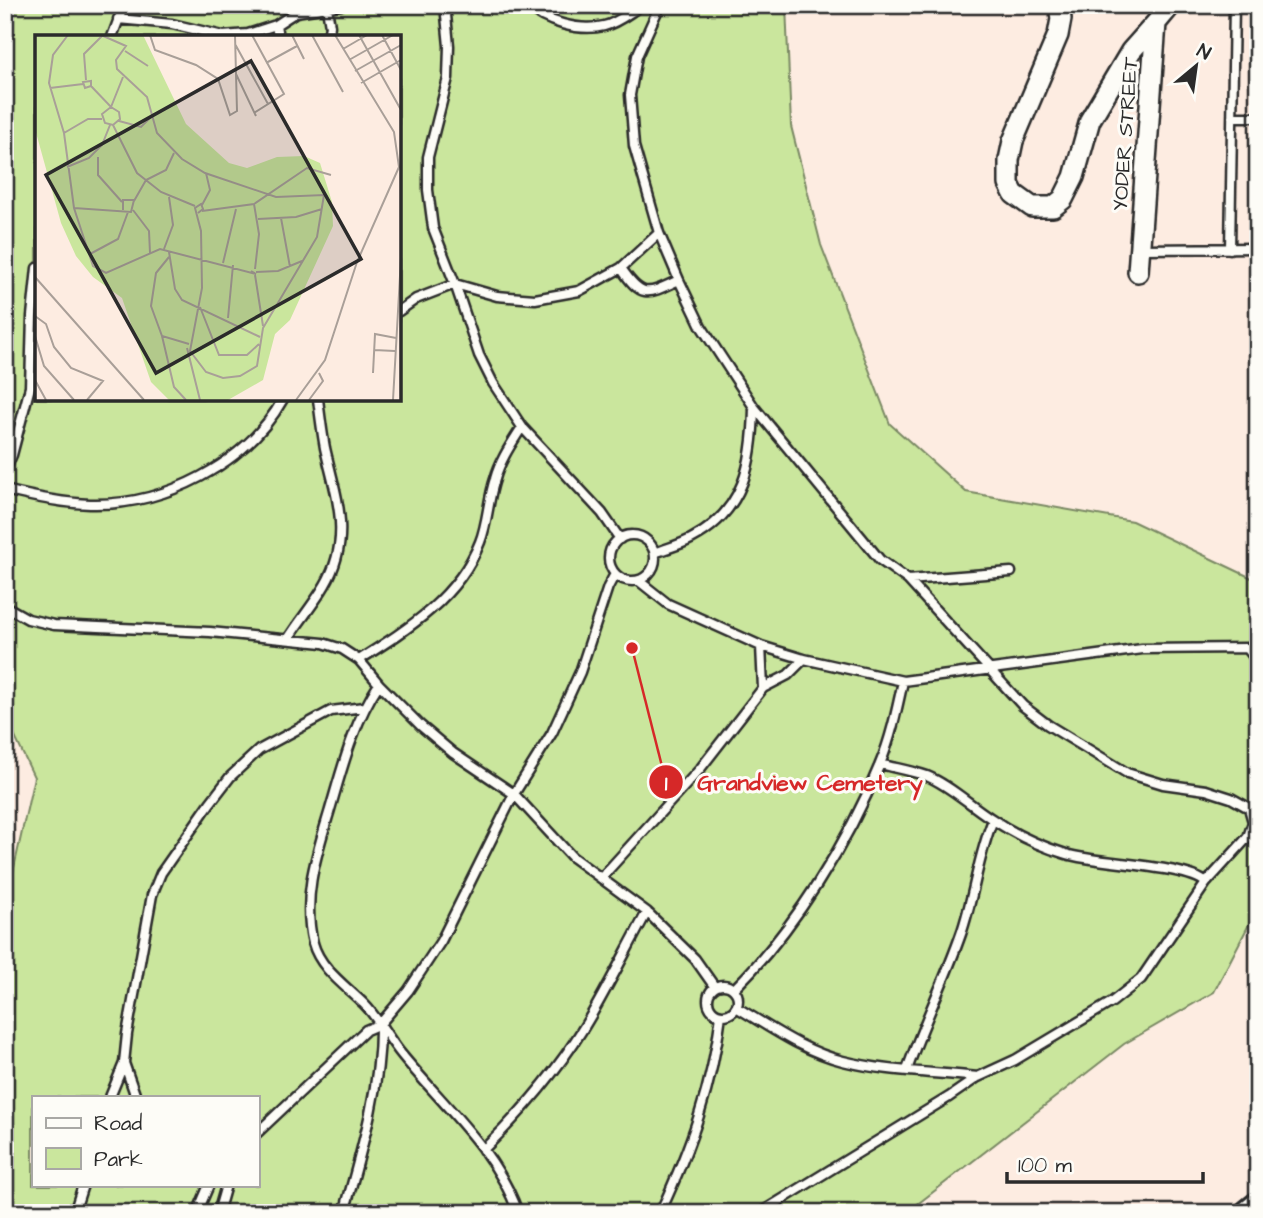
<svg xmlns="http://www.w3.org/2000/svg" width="1263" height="1218" font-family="'Architects Daughter',sans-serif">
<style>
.green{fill:#cae69d;stroke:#7a8864;stroke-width:2;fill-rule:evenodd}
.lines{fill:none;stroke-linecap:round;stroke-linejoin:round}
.service-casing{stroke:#2b2b2b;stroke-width:13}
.tertiary-casing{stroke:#2b2b2b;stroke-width:24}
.primary-casing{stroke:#2b2b2b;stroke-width:30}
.service{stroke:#fdfcf7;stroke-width:8}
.tertiary{stroke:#fdfcf7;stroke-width:19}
.primary{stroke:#fdfcf7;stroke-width:24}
.labels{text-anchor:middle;stroke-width:6;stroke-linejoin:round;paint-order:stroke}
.street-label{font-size:21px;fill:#2b2b2b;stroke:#fdfcf7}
.inset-road{fill:none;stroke:#a99f98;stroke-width:2}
.view{fill:#2b2b2b;fill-opacity:0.15;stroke:#2b2b2b;stroke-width:3.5}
.inset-edge{fill:none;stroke:#2b2b2b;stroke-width:3.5}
.leader{fill:none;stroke:#d62828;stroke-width:2.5}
.callout-dot{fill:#d62828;stroke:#fdfcf7;stroke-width:2.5}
.mark-label{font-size:21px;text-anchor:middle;font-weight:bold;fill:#fff}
.callout-label{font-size:23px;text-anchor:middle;font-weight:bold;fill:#d62828;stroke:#fdfcf7;stroke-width:6;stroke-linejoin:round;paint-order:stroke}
</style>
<rect width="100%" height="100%" fill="#fdece1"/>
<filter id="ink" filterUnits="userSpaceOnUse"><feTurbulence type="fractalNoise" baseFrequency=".0143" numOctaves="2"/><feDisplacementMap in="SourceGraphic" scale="14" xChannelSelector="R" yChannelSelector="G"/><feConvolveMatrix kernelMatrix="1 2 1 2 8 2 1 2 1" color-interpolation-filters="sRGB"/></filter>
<g filter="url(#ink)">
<!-- green -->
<path class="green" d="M 10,5 L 786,5 L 791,126 L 821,245 L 890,424 L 966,492 L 1132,521 L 1258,581 L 1258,907 L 1214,992 L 1124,1044 L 906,1213 L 5,1213 L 5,909 L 34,777 L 5,716 L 5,22 ZM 37,37 L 399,37 L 399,399 L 37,399 ZM 33,1097 L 257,1097 L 257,1185 L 33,1185 Z"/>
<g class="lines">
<!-- service casing -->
<g class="service-casing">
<path id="service" d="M 445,5 L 449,46 L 448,78 L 428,157 L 428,190 L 433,228 L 455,284 L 479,355 L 493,383 L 522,427 L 602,513 L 620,539
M 526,5 C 545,22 579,32 604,26 C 618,23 630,12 642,5
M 660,5 L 637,56 L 630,95 L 634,146 L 659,233 L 679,280 L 701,326 L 754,407 L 880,560 L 908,580 L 1023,706 L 1048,725 L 1127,773 L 1163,784 L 1206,790 L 1231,798 L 1249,808 L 1253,822 L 1248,837 L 1206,883 L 1141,979 L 1112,1002 L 1015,1060 L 978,1077 L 949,1097 L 760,1213
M 327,8 L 330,26 L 328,37
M 118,19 L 172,24 L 223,36 L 248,34 L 276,25 L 296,12 L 341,5
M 276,25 L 278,37
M 112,37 L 124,5
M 1233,117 L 1258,117
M 1142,249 L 1258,248
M 1230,249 L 1234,5
M 621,268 C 642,299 647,295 679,280
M 399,311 L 416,299 L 455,284 L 497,296 L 535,299 L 579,291 L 621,268 L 659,233
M 5,471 L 12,455 L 30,387 L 32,316 L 37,268
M 5,490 C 33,497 61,503 90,504 C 164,506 247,464 283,399
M609 558a23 23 0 1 1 46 0a23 23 0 1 1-46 0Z
M 655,553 C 667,548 680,545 691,539 C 745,511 753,462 754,407
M 908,580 L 1011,572
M 639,581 L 668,604 L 761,646 L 804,659 L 903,681 L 1142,649 L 1247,648 L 1258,662
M 5,606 L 28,619 L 54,625 L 210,632 L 323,643 L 342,649 L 359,660 L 379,684 L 421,726 L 453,753 L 514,794 L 572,857 L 647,912 L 695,959 L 714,986
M 288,639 C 299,621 314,604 325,585 C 353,537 336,497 325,448 C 322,432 320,415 318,399
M 761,646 L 763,688
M 359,660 C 408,629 458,598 480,542 C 488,522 488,499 495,479 C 500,460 512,443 522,427
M 379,684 C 353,723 342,769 329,813 C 316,856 302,898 313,943 C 320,969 346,986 364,1004 C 379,1019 388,1038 402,1055 C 442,1104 497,1151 518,1213
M 880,764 C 895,768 912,771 927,776 C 949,785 969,804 989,817 C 1012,833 1040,846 1066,854 C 1098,864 1187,865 1206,883
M 601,878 L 700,769 L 763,688 L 788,675 L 804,659
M708 1000a15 15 0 1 1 30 0a15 15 0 1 1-30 0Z
M 734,989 C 793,931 849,841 880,764 C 891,738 897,709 903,681
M 736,1007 C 770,1027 805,1052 843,1061 C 887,1072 933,1072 978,1077
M 907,1070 C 923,1024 945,980 961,934 C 974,897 978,855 993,820
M 110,1097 L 124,1063
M 136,1097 L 124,1063 L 127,1034 L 152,895 L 161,873 L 210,803 L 230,777 L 259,750 L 331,711 L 364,707
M 257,1133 L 366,1030 L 380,1024 L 408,991 L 441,941 L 514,794 L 552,733 L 580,672 L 608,587 L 615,574
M 483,1150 C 525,1109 564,1063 593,1012 C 612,979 629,945 647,912
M 74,1213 L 83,1185
M 197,1213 L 209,1185
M 218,1213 L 226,1185
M 344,1213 C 361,1152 381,1087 380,1024
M 660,1213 C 691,1146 712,1088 721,1015"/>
</g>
<!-- tertiary casing -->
<g class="tertiary-casing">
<path id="tertiary" d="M 1059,5 L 1061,19 L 1058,35 L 1013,141 L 1009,160 L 1009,184 L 1014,194 L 1032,207 L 1053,207 L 1063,199 L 1074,177 L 1090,120 L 1131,51 L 1156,23
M 1138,272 L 1156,23 L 1171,5"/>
</g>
<!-- primary casing -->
<g class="primary-casing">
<path id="primary" d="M 1248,1213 L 1258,1205"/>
</g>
<!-- service -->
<use href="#service" class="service"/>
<!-- tertiary -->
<use href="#tertiary" class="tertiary"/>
<!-- primary -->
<use href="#primary" class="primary"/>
</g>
</g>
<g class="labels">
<!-- street labels -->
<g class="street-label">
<text transform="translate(1125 134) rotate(-86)" y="7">YODER STREET</text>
</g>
</g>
<!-- overview -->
<g transform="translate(35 35)">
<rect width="366" height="366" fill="#fdece1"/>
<path d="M 0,0 L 108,0 L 151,89 L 194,128 L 212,133 L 242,122 L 269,121 L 285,128 L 297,167 L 298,191 L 255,285 L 240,299 L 228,345 L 193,365 L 134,365 L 116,347 L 87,263 L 58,242 L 41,221 L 26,188 L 0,94 Z" fill="#cae69d"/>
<path class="inset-road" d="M 26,0 L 48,0M 33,0 L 18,20 L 14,48 L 29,98 L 39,173 L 58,231 L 71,238 L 125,214 L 221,239 L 216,236M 66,0 L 91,11 L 81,25 L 82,34 L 112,62 L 122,98 L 147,124 L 170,138 L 241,162 L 289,160 L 282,202 L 228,293 L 222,331 L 205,341 L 188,343 L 171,337 L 155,316 L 167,253 L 166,196 L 160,173 L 166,169 L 168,174 L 163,178M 115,0 L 120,15 L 161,30 L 183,44 L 195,80 L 202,76 L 201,39M 200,0 L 201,39 L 221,81M 217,0 L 249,59 L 219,78M 257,0 L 269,24M 277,0 L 308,57M 324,0 L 366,75M 347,0 L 366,35M 200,9 L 233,69M 308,14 L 332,0M 90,16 L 113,31M 314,25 L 358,0M 231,28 L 262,11M 320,36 L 366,10M 51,45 L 49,19 L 67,1M 326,48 L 366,25M 56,51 L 50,53 L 48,47 L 56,46 L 56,51 L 76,72 L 84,77 L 85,84 L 78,90 L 70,88 L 67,79 L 76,72 L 88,42M 15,53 L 48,49M 84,86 L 106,92 L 119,79M 78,90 L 102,138 L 126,157 L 160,171M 29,98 L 53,84 L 67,84M 63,122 L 63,140 L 87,167M 32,132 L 54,123 L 67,110 L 75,90M 99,166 L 111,145 L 131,135 L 139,118M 219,169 L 224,199 L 220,234M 167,170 L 175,155 L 171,138M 39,173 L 96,177 L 99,165 L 88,165 L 88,175M 98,175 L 114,196 L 115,218M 167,176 L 219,169 L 272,133 L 296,140M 246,183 L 255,232M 223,184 L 261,182 L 287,174M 129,214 L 138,190 L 134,162M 134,217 L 140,254 L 147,265 L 225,302M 55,219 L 83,204 L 93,177M 134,222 L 121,238 L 116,271 L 127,301 L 154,309M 188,228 L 201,174M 221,237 L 243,236 L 267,226M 220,240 L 228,291M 0,242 L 109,365M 165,272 L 184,320 L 212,320 L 224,309M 0,281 L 11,289 L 19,312 L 36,333 L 68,346 L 52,365M 193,283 L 198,230M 0,301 L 9,331 L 39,365M 127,301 L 139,352 L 151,365M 152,313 L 165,365M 339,315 L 360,316M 338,338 L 340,299 L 361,303M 0,345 L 11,365M 261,365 L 290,325 L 322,227 L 364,132 L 359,97 L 300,0M 274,365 L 288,346 L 284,338M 358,365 L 366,223"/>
<path class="view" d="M 216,26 L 326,224 L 121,338 L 11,140 Z"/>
<rect width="366" height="366" class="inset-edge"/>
</g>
<!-- callouts -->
<path class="leader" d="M632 648L666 782"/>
<g class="callout-dot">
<circle cx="632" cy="648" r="7"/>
<circle cx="666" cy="782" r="18"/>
</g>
<g class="mark-label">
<text x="666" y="790">1</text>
</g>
<g class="callout-label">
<text x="810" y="790">Grandview Cemetery</text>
</g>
<!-- margin -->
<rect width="1263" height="1218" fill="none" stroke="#fdfcf7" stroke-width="28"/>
<rect x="14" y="14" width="1235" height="1190" fill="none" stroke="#2b2b2b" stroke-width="2.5" filter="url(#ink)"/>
<!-- legend -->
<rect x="32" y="1096" width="228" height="91" fill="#fdfcf7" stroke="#a9a8a5" stroke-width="2"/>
<rect x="46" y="1118" width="35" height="10" fill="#fdfcf7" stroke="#a9a8a5" stroke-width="2"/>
<text x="94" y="1130" font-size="21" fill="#2b2b2b">Road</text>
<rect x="46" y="1148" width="35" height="21" fill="#cae69d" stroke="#a9a8a5" stroke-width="2"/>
<text x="94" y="1166" font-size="21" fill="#2b2b2b">Park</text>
<!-- north arrow -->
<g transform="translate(1196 66) rotate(29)" stroke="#fdfcf7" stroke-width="5" paint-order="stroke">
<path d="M0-5L12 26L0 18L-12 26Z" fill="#2b2b2b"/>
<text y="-10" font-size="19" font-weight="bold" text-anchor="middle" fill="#2b2b2b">N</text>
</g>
<!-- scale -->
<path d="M1007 1172v10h196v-10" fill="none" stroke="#2b2b2b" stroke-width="3.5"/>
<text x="1018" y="1172" font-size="21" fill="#2b2b2b" stroke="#fdfcf7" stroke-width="5" paint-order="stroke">100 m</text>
</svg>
